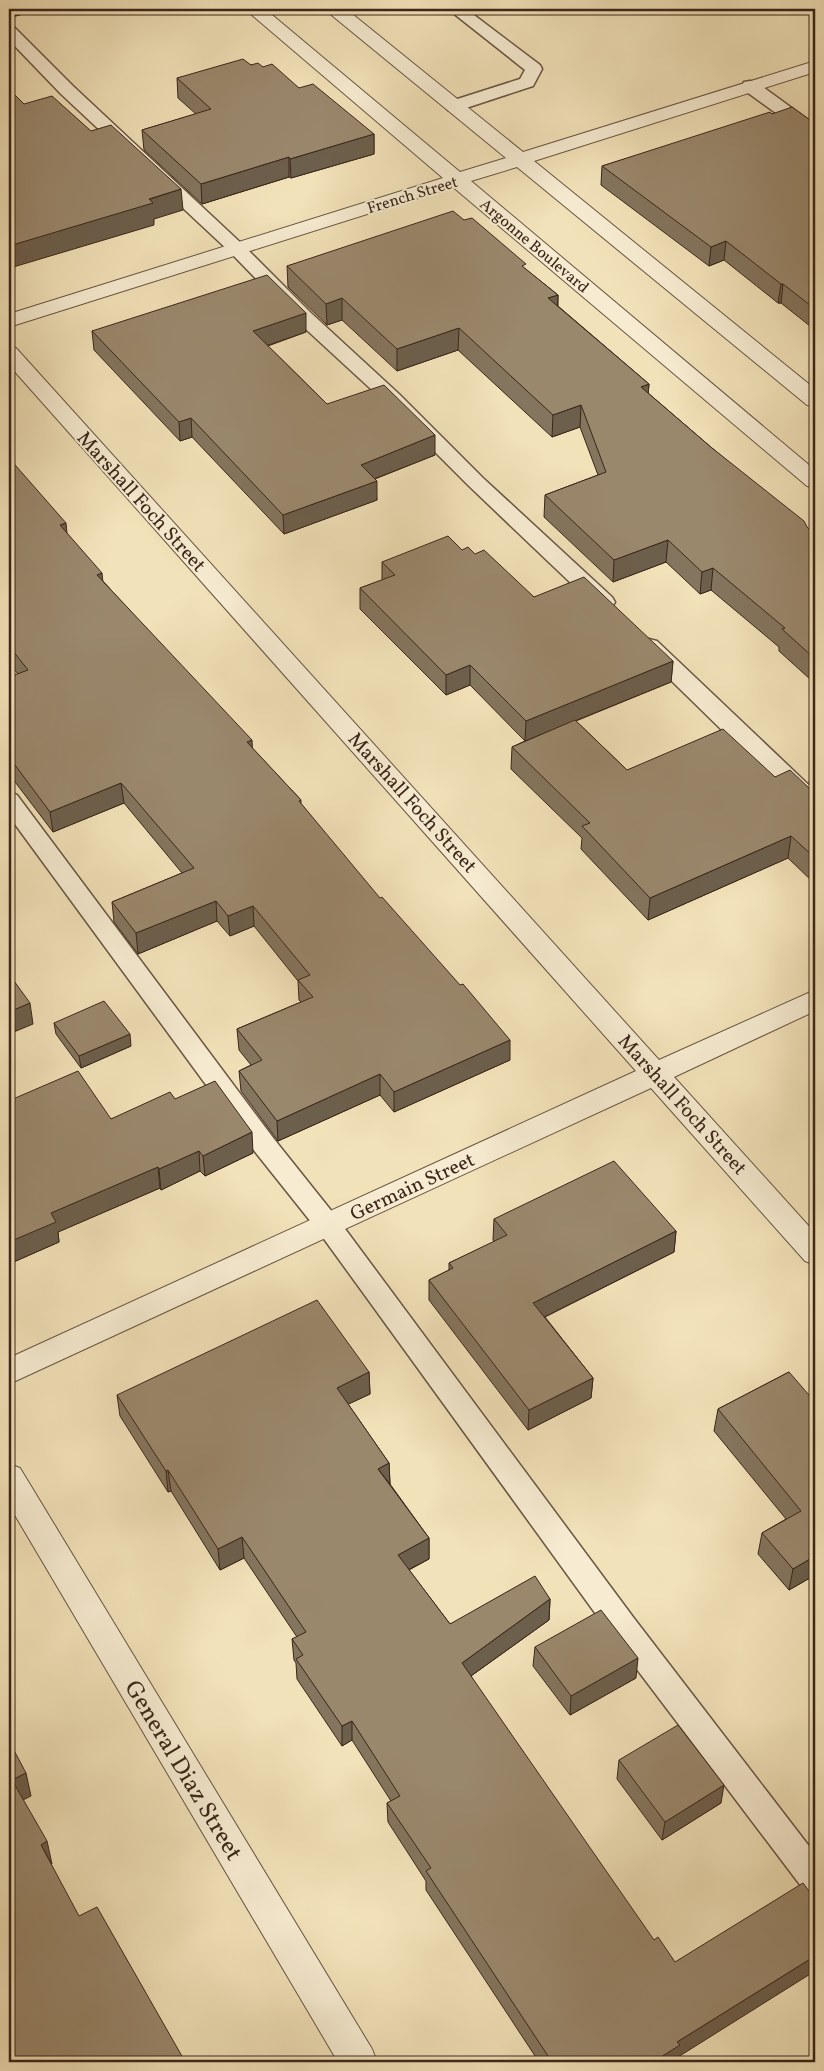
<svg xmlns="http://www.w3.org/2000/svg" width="824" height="2071" font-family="Vollkorn,serif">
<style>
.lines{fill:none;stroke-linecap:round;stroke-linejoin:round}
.lane-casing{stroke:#695542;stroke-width:3}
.street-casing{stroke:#695542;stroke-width:2}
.lane{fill:#f7ecd2;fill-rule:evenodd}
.street{fill:#f7ecd2;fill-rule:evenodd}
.wall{fill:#84755e;stroke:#3b261a}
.shaded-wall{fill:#6c5f4c;stroke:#3b261a}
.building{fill:#9a886d;stroke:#3b261a}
.labels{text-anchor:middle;stroke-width:4;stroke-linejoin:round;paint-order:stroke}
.far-street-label{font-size:16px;fill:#3b261a;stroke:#f7ecd2}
.street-label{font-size:20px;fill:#3b261a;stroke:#f7ecd2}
.near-street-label{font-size:24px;fill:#3b261a;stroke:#f7ecd2}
</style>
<rect width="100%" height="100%" fill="#f2e2b9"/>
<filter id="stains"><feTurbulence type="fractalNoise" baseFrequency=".004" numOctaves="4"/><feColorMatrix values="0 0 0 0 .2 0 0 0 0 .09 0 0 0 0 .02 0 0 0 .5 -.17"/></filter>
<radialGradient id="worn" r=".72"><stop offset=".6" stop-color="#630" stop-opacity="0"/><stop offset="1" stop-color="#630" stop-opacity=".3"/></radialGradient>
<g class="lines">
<!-- lane casing -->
<g class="lane-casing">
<path id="lane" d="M 448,9 L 466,9 L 540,65 L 542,69 L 533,86 L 460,110 L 454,111 L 448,110 L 445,106 L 448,102 L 520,79 L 525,70 Z
M 9,26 L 15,28 L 73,86 L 243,245 L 311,313 L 399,394 L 483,478 L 612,597 L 615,602 L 612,607 L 604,609 L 596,607 L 469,486 L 385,402 L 297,321 L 231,253 L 61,94 L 9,40 Z
M 750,81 L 756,82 L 815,125 L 815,138 L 809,137 L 744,90 L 742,86 L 744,82 Z
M 649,639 L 657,641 L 815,791 L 815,812 L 807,809 L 728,736 L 641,651 L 638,646 L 641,641 Z
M 9,792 L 17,795 L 274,1139 L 337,1218 L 633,1617 L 815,1854 L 815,1894 L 804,1890 L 611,1635 L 319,1232 L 256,1153 L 9,816 Z"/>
</g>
<!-- street casing -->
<g class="street-casing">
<path id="street" d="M 245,9 L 265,9 L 460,172 L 506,158 L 329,13 L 326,9 L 346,9 L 523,152 L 815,61 L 815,72 L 534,161 L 815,389 L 815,406 L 807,405 L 517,167 L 471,181 L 815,470 L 815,488 L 807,486 L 453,187 L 9,327 L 9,314 L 443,178 Z
M 9,346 L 16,348 L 659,1060 L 815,990 L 815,1011 L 674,1077 L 815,1233 L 815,1265 L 805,1261 L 651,1088 L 9,1384 L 9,1358 L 636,1071 L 9,365 Z
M 9,1464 L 20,1468 L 372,2049 L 377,2062 L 338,2062 L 9,1505 Z"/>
</g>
<!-- lane -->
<use href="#lane" class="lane"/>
<!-- street -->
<use href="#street" class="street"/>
</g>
<!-- wall -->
<path class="wall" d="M 251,65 L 263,67 L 299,88 L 374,134 L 374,154 L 291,178 L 289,177 L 202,204 L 144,150 L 142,130 L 196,114 L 178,98 L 177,78 Z
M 815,100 L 815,330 L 781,303 L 778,303 L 724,260 L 709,266 L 601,185 L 602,166 L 772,114 L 811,120 L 810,119 L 812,101 Z
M 464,220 L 558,295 L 558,306 L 649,384 L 648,393 L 712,448 L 815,534 L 815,679 L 811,680 L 779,651 L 779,647 L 711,590 L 700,594 L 666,562 L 613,582 L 544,517 L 545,495 L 598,475 L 580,427 L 552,437 L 458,350 L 397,371 L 342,320 L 327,325 L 288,287 L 287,266 Z
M 92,331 L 306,332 L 268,346 L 327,404 L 435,455 L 375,479 L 377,500 L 284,534 L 192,437 L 180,441 L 94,350 Z
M 9,458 L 103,581 L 252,748 L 301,800 L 301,804 L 510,1060 L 394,1112 L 380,1095 L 278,1141 L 241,1091 L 239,1071 L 251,1065 L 239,1050 L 237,1029 L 301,1002 L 299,1000 L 298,981 L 254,926 L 230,936 L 217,921 L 138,954 L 114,922 L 112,902 L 182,873 L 124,803 L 53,832 L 9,774 L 9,677 L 18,674 L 9,663 Z
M 462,550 L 475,554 L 534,597 L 673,661 L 671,682 L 576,721 L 627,770 L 775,777 L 815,791 L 815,884 L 788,858 L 648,920 L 581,849 L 582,838 L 511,769 L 512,747 L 525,741 L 470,685 L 446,695 L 360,609 L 360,588 L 382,580 L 382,562 Z
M 815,760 L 815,789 L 809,783 L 812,761 Z
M 54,1023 L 131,1046 L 81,1068 L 56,1034 Z
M 13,1099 L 111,1119 L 175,1099 L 253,1153 L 205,1176 L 200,1171 L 161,1190 L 160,1188 L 58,1232 L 59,1242 L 9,1264 L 9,1106 L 13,1104 Z
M 815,1113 L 815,1129 L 813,1127 Z
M 494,1219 L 676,1231 L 674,1252 L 545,1317 L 593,1378 L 591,1398 L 528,1430 L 429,1300 L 429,1280 L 449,1270 L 449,1263 L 494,1242 L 493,1240 Z
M 369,1372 L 370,1394 L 348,1404 L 389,1463 L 390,1484 L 429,1538 L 429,1559 L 409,1570 L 450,1624 L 550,1599 L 549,1620 L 471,1676 L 678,2057 L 677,2062 L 539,2062 L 426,1890 L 426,1881 L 388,1822 L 387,1803 L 391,1801 L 352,1740 L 342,1746 L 297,1679 L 296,1663 L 294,1660 L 292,1639 L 297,1637 L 244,1558 L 220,1570 L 171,1491 L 168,1492 L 120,1416 L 117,1395 Z
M 789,1372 L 815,1575 L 789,1590 L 758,1554 L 762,1533 L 786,1519 L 714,1431 L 718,1409 Z
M 535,1647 L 636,1678 L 570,1715 L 533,1666 Z
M 619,1760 L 721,1803 L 662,1840 L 617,1779 Z"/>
<!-- shaded-wall -->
<path class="shaded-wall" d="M 9,9 L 41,9 L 9,18 Z
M 374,134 L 374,154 L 291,178 L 290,159 Z
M 289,157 L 289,177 L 202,204 L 201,184 Z
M 181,189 L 183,210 L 154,219 L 154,225 L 10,268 L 9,256 L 9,246 Z
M 726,241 L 724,260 L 709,266 L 711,247 Z
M 781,284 L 783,284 L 781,303 L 778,303 Z
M 558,295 L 557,316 L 548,298 Z
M 342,298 L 342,320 L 327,325 L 326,304 Z
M 306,313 L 306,332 L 254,350 L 253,331 Z
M 459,328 L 458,350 L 397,371 L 397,349 Z
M 649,384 L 647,406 L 641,387 Z
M 581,405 L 580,427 L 552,437 L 553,415 Z
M 191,418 L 192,437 L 180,441 L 179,422 Z
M 435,435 L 435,455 L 361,484 L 361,465 Z
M 377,481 L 377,500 L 284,534 L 283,515 Z
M 66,523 L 68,543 L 60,525 Z
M 668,540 L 666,562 L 613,582 L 614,560 Z
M 713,568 L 711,590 L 700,594 L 702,572 Z
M 102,573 L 104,593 L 97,575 Z
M 814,658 L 815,658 L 815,679 L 811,680 Z
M 673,661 L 671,682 L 525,741 L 526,721 Z
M 470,665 L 470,685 L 446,695 L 446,675 Z
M 252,740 L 253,761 L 247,742 Z
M 121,783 L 124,803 L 53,832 L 50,812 Z
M 791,836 L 788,858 L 648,920 L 650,898 Z
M 216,901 L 217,921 L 138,954 L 136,933 Z
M 253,906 L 254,926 L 230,936 L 228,916 Z
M 30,1003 L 33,1024 L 9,1034 L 9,1012 Z
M 130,1034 L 131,1046 L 81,1068 L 79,1056 Z
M 510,1040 L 510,1060 L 394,1112 L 394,1092 Z
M 380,1074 L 380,1095 L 278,1141 L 277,1121 Z
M 252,1132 L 253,1153 L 205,1176 L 203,1156 Z
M 199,1151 L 200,1171 L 161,1190 L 159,1169 Z
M 158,1167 L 160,1188 L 58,1232 L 59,1242 L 9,1264 L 9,1242 L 51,1213 Z
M 676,1231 L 674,1252 L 532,1323 L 533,1303 Z
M 369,1372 L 370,1394 L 338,1409 L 337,1388 Z
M 593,1378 L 591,1398 L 528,1430 L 529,1410 Z
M 389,1463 L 390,1484 L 378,1469 Z
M 168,1470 L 171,1491 L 168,1492 L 166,1471 Z
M 242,1537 L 244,1558 L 220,1570 L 218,1549 Z
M 429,1538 L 429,1559 L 398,1575 L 398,1555 Z
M 815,1556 L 815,1575 L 789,1590 L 793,1569 Z
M 550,1599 L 549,1620 L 461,1683 L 462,1663 Z
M 638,1658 L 636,1678 L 570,1715 L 571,1696 Z
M 352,1721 L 352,1740 L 342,1746 L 342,1726 Z
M 26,1773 L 31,1796 L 17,1803 L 12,1780 Z
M 724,1785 L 721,1803 L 662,1840 L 665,1822 Z
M 47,1841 L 52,1864 L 41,1845 Z
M 815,1956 L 815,1971 L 678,2057 L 677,2062 L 653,2062 L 677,2042 Z
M 183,2058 L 184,2062 L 176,2062 Z"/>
<!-- building -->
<path class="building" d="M 243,59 L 251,65 L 258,63 L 263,67 L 272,64 L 299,88 L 313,84 L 374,134 L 290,159 L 289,157 L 201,184 L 142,130 L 211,109 L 177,78 Z
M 9,89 L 24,104 L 52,96 L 91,131 L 111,125 L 181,189 L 149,199 L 153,203 L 9,246 Z
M 792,107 L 810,120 L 815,121 L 815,309 L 783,284 L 781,284 L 726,241 L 711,247 L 602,166 L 770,112 L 772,114 Z
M 453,211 L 464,220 L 472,218 L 526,264 L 522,266 L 558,295 L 548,298 L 649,384 L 641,387 L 712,448 L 804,521 L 807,527 L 815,534 L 815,658 L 814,658 L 782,629 L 785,628 L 713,568 L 702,572 L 668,540 L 614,560 L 545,495 L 606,472 L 581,405 L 553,415 L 459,328 L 397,349 L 342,298 L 326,304 L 287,266 Z
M 267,275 L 306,313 L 253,331 L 327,404 L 384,385 L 435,435 L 361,465 L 377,481 L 283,515 L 191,418 L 179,422 L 92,331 Z
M 9,458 L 66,523 L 60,525 L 102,573 L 97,575 L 252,740 L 247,742 L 301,800 L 299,801 L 380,898 L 382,897 L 460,985 L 463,984 L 510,1040 L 394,1092 L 380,1074 L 277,1121 L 239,1071 L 262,1060 L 237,1029 L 313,997 L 298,980 L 310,975 L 253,906 L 228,916 L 216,901 L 136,933 L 112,902 L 194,868 L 121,783 L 50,812 L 9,757 L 9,677 L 28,670 L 9,646 Z
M 448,536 L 462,550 L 468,547 L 475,554 L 484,550 L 534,597 L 584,577 L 673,661 L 526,721 L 470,665 L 446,675 L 360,588 L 395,575 L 382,562 Z
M 575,720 L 627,770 L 723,729 L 775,777 L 790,770 L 809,788 L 815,791 L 815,858 L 791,836 L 650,898 L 582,826 L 590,823 L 512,747 Z
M 9,974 L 30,1003 L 9,1012 Z
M 104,1001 L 130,1034 L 79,1056 L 54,1023 Z
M 78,1071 L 111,1119 L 170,1092 L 175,1099 L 215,1081 L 252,1132 L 203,1156 L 199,1151 L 159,1169 L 158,1167 L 51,1213 L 56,1222 L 9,1242 L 9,1106 L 15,1103 L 13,1099 Z
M 614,1161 L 676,1231 L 533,1303 L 593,1378 L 529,1410 L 429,1280 L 453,1268 L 449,1263 L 507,1235 L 494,1219 Z
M 317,1300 L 369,1372 L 337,1388 L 389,1463 L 378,1469 L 429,1538 L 398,1555 L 450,1624 L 535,1576 L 550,1599 L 462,1663 L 654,1940 L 658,1937 L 675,1962 L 803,1883 L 815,1899 L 815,1956 L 677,2042 L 680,2045 L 653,2062 L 552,2062 L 426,1871 L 431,1868 L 387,1803 L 400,1796 L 352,1721 L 342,1726 L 296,1659 L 303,1655 L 292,1639 L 306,1632 L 242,1537 L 218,1549 L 168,1470 L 166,1471 L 117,1395 Z
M 789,1372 L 815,1402 L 815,1556 L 793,1569 L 762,1533 L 801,1511 L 718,1409 Z
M 601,1610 L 638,1658 L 571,1696 L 535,1647 Z
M 678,1725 L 724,1785 L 665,1822 L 619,1760 Z
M 9,1741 L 26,1773 L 12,1780 L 47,1841 L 41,1845 L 79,1916 L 97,1907 L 183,2058 L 176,2062 L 9,2062 Z"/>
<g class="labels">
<!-- far-street labels -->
<g class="far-street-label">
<text transform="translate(412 194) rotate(-17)" y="6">French Street</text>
<text transform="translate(535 245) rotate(40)" y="6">Argonne Boulevard</text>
</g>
<!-- street labels -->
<g class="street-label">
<text transform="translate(142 501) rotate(48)" y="7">Marshall Foch Street</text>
<text transform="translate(413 802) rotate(48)" y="7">Marshall Foch Street</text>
<text transform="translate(683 1104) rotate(48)" y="7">Marshall Foch Street</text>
<text transform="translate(412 1186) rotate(-25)" y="7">Germain Street</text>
</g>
<!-- near-street labels -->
<g class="near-street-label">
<text transform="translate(184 1770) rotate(59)" y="8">General Diaz Street</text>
</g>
</g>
<!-- margin -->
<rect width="824" height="2071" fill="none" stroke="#f2e2b9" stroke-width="30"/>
<rect x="10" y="10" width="804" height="2051" fill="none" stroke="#3b261a" stroke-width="2.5"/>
<rect x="15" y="15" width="794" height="2041" fill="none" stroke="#3b261a"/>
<rect width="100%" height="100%" filter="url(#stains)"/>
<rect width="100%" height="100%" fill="url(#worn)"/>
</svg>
